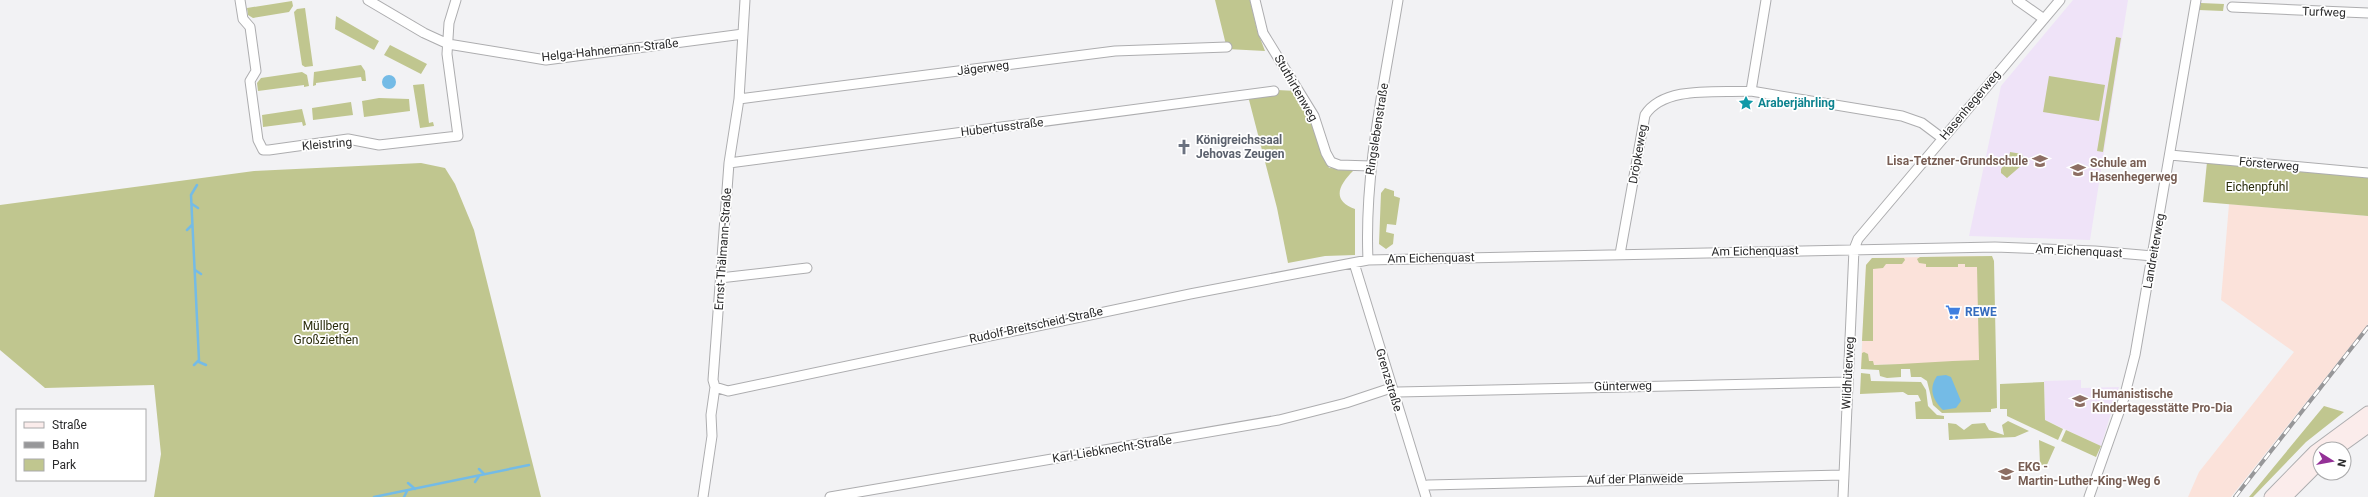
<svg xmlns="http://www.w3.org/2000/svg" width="2368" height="497" font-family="Roboto,sans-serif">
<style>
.commercial{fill:#fbe2da}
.education{fill:#efe3f8}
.green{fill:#c0c68f}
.water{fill:#74bbe6}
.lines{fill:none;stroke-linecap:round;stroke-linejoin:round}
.stream{stroke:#74bbe6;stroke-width:2.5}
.street-casing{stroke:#adadaf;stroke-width:11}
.secondary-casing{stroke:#adadaf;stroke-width:15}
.street{stroke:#fff;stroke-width:9}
.secondary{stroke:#fbeceb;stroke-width:13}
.rail-casing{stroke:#979799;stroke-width:4}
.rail{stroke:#fff;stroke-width:2.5;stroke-dasharray:8;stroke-linecap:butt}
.labels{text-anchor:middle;stroke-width:3.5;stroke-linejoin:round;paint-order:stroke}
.street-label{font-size:12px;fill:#2b2b2c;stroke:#fff}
.culture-label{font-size:12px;font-weight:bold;fill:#0d838f;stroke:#fff;text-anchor:start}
.worship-label{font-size:12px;font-weight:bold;fill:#5b616d;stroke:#fff;text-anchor:start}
.education-label{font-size:12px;font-weight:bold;fill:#785e54;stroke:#fff;text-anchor:start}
.park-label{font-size:12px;fill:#2a2c0c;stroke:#fff}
.shop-label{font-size:12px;font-weight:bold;fill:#366cbe;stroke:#fff;text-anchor:start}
</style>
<rect width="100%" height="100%" fill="#f2f2f4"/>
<!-- commercial -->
<path class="commercial" d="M 2229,204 L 2368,216 L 2368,324 L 2231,497 L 2188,497 L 2199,472 L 2294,352 L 2221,300 Z
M 1981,256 L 1983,363 L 1861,365 L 1866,265 L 1872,258 Z"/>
<!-- education -->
<path class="education" d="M 2073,0 L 2128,0 L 2090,240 L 1969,236 L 2001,86 Z
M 2081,380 L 2081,388 L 2119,387 L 2101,446 L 2045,420 L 2044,381 Z"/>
<!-- green -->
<path class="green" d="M 1215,0 L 1250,0 L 1257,30 L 1265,51 L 1227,49 Z
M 292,1 L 293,6 L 289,12 L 253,18 L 248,15 L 247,8 Z
M 2201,3 L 2224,4 L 2223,11 L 2199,10 Z
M 305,8 L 313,66 L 305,67 L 302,65 L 294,12 L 297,9 Z
M 336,16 L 379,41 L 374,50 L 335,29 Z
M 2116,37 L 2121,38 L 2103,152 L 2097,151 Z
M 390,45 L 427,64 L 421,74 L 384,55 Z
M 361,65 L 365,71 L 366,81 L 362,81 L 361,77 L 316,83 L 316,85 L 313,86 L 314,72 Z
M 302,72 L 307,75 L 309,86 L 304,87 L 304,85 L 258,91 L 257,83 L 261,78 Z
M 2049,76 L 2105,85 L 2099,121 L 2043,112 Z
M 424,84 L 429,123 L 433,122 L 434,126 L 420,128 L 413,85 Z
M 1277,90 L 1297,91 L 1311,113 L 1329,168 L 1351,169 L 1353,171 C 1339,185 1331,200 1355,209 L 1355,255 L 1325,256 L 1288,263 L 1277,208 L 1248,96 Z
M 379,98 L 409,99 L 410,111 L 364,117 L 362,101 Z
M 351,102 L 353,115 L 313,120 L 312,108 Z
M 302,109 L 306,125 L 303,126 L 302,122 L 263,127 L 262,115 Z
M 2010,152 L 2022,154 L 2024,160 L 2022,165 L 2007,178 L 2001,173 L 2001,169 L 2009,158 Z
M 2207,162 L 2368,177 L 2368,216 L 2203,202 Z
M 421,163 L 445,168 L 455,184 L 474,230 L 541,497 L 154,497 L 161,454 L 154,385 L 45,388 L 0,350 L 0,205 L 254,171 Z
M 1385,188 L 1394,191 L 1394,196 L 1400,198 L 1396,225 L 1387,224 L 1386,232 L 1394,234 L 1393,244 L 1386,249 L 1379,244 L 1381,193 Z
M 1992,256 L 1994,261 L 1997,408 L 1991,409 L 1991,412 L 1942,413 L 1933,405 L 1927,381 L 1921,377 L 1911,377 L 1910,369 L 1901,369 L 1901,377 L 1887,378 L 1880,376 L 1879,370 L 1861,369 L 1862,353 L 1864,352 L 1868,354 L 1869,361 L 1873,361 L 1874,365 C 1909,364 1944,361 1979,360 L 1977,267 L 1965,267 L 1965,264 L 1958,264 L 1958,267 L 1926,267 L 1926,264 L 1919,263 L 1917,259 L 1920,257 Z
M 1872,258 L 1904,258 L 1905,260 L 1902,264 L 1886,264 L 1883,268 L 1873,269 L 1873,341 L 1862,341 L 1866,265 Z
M 1861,373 L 1870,374 L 1871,381 L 1921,382 L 1926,390 L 1928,406 L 1937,415 L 1944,416 L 1944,419 L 1916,419 L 1915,402 L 1921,401 L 1918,395 L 1908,395 L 1903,392 L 1860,394 Z
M 2044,382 L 2045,420 L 2063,429 L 2058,440 L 2007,416 L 2007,409 L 2000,409 L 2000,384 Z
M 2324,406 L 2344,412 L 2306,442 L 2253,497 L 2249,497 Z
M 2008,421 L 2029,431 L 2015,437 L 1949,440 L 1948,423 L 1956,424 L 1964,430 L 1972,424 L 1985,423 L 1989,430 L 2004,435 L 2002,425 Z
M 2066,430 L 2101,446 L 2096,457 L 2061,441 Z
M 2039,440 L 2055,447 L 2046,467 L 2040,464 Z"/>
<!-- water -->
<path class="water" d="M382 82a7 7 0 1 1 14 0a7 7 0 1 1-14 0Z
M 1946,375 L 1951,377 L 1961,401 L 1956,408 L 1943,410 C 1933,400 1928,389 1937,376 Z"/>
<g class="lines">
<!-- stream -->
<path class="stream" d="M 192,204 L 198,208
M 187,230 L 192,225
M 195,270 L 201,274
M 199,362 L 206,365
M 194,365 L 199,360 L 191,195 L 197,185
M 479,469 L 484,474
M 475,482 L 479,476
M 408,483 L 415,489
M 374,497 L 529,465
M 404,497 L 407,491"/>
<!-- street casing -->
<g class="street-casing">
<path id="street" d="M 240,0 L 243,19 L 250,27 L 256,71 L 250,81 L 258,140 L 263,150 L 269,150 L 348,139 L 379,145 L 458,136 L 447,54 L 449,23 L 456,0
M 368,0 L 424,33 L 448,44 L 546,60 L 743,34
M 1255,0 L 1263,33 L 1314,116 L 1326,153 L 1331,162 L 1339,165 L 1371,166
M 2017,0 L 2044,19
M 2232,7 L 2368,13
M 1751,91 L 1902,116 L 1922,123 L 1942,138
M 739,99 L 1115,51 L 1227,47
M 2170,155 L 2368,173
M 729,163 L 1274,91
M 1620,254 L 1645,115 C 1664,85 1719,93 1751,91 L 1766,0
M 1368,260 C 1364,172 1384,86 1398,0
M 1354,263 L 1426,497
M 720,278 L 807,268
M 715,387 L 728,391 L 1190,294 L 1368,260 L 1995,247 L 2095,251 L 2153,256
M 1398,392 L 1848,382
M 1428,485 L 1843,475
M 703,497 L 712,436 L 711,415 L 715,387 L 713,380 L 729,163 L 739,99 L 745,0
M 830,497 L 1279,420 L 1346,403 L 1391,388
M 1843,497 L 1854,249 L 1858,239 L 2060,0
M 2089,497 L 2124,398 L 2135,355 L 2196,0"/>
</g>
<!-- secondary casing -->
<g class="secondary-casing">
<path id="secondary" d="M 2336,449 L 2368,426
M 2271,497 L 2315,452 L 2368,413
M 2285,497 L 2320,462"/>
</g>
<!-- street -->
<use href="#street" class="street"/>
<!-- secondary -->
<use href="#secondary" class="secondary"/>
<!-- rail casing -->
<g class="rail-casing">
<path id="rail" d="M 2235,497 L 2368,327"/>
</g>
<!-- rail -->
<use href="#rail" class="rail"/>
</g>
<!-- icons -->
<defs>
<g id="sight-bare" transform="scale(1.2)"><path d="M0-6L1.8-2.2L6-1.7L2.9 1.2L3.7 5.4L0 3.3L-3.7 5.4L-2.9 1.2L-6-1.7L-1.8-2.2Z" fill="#0f9aa8" stroke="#fff" stroke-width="2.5" paint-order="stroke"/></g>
<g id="church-bare" transform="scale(1.2)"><path d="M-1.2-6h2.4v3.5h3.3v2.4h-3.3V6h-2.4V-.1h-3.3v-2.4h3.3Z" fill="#6b7280" stroke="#fff" stroke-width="2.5" paint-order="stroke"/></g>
<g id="school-bare" transform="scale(1.2)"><path d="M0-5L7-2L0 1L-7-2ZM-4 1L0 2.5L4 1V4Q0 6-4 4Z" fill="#8d6e63" stroke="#fff" stroke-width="2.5" paint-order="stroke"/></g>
<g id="supermarket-bare" transform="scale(1.2)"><path d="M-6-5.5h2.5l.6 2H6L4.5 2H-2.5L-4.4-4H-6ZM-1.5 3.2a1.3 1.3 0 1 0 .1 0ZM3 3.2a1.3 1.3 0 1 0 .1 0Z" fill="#3f7fe0" stroke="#fff" stroke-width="2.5" paint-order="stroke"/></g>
</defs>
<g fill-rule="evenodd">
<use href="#sight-bare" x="1746" y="103"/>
<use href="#church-bare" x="1184" y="147"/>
<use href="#school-bare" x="2040" y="161"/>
<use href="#school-bare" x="2078" y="170"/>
<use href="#supermarket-bare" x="1953" y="312"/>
<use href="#school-bare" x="2080" y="401"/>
<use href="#school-bare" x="2006" y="474"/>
</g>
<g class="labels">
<!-- street labels -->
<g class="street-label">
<text transform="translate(2324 12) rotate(2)" y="4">Turfweg</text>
<text transform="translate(610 50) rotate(-6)" y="4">Helga-Hahnemann-Straße</text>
<text transform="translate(983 68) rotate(-7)" y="4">Jägerweg</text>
<text transform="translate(1296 88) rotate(60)" y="4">Stuthirtenweg</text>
<text transform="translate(1970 105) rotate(-50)" y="4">Hasenhegerweg</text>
<text transform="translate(1002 127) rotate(-7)" y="4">Hubertusstraße</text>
<text transform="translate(1377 129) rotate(-81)" y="4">Ringslebenstraße</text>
<text transform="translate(327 144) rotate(-5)" y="4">Kleistring</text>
<text transform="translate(1638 154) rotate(-80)" y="4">Dröpkeweg</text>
<text transform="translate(2269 164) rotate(5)" y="4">Försterweg</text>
<text transform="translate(723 249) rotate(-86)" y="4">Ernst-Thälmann-Straße</text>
<text transform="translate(1755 251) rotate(-1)" y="4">Am Eichenquast</text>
<text transform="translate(2079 251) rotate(3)" y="4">Am Eichenquast</text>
<text transform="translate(2154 251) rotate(-80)" y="4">Landreiterweg</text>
<text transform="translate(1431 258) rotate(-1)" y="4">Am Eichenquast</text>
<text transform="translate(1036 325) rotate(-12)" y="4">Rudolf-Breitscheid-Straße</text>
<text transform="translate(1848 373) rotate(-87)" y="4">Wildhüterweg</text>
<text transform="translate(1389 380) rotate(73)" y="4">Grenzstraße</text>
<text transform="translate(1623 386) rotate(-1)" y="4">Günterweg</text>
<text transform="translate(1112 449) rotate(-9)" y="4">Karl-Liebknecht-Straße</text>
<text transform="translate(1635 479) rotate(-1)" y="4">Auf der Planweide</text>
</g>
<!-- culture labels -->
<g class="culture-label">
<text x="1758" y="107">Araberjährling</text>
</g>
<!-- worship labels -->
<g class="worship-label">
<text x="1196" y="144">Königreichssaal<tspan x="1196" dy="14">Jehovas Zeugen</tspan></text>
</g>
<!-- education labels -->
<g class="education-label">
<text x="2028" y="165" text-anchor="end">Lisa-Tetzner-Grundschule</text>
<text x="2090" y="167">Schule am<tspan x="2090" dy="14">Hasenhegerweg</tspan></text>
<text x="2092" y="398">Humanistische<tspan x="2092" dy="14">Kindertagesstätte Pro-Dia</tspan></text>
<text x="2018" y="471">EKG -<tspan x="2018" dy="14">Martin-Luther-King-Weg 6</tspan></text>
</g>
<!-- park labels -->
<g class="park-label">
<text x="2257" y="191">Eichenpfuhl</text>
<text x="326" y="330">Müllberg<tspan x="326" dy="14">Großziethen</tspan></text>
</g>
<!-- shop labels -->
<g class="shop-label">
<text x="1965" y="316">REWE</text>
</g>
</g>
<!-- legend -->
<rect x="16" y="409" width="130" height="72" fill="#ffffff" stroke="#aaaaab"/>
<rect x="24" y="422" width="20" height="6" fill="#fbeceb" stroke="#aaaaab"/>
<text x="52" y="429" font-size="12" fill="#2b2b2c">Straße</text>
<rect x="24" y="442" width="20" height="6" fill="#979799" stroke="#aaaaab"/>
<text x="52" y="449" font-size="12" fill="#2b2b2c">Bahn</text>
<rect x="24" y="459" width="20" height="12" fill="#c0c68f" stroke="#aaaaab"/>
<text x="52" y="469" font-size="12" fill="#2b2b2c">Park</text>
<!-- north arrow -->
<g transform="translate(2332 461) rotate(101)"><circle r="19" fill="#ffffff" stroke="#aaaaab"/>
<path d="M0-3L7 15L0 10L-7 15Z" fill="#943197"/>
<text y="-6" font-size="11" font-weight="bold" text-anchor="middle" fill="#2b2b2c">N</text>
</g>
</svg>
